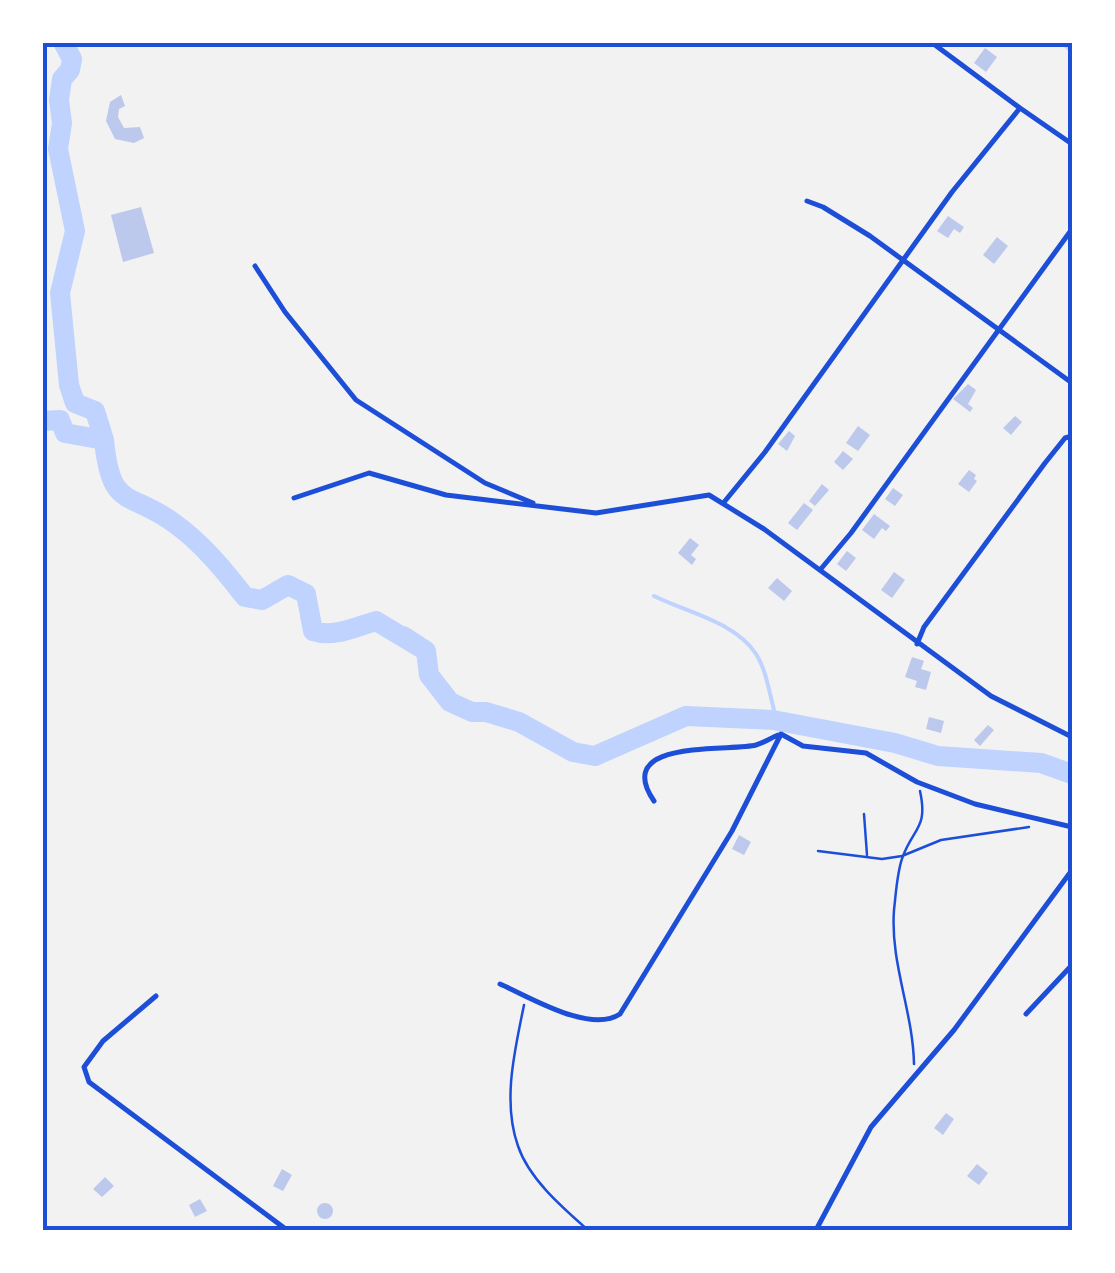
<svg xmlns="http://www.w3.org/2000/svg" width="1115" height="1273" font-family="'DejaVu Sans',sans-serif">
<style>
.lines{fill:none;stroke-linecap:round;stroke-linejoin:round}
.stream{stroke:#bfd3fe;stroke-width:4}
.river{stroke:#bfd3fe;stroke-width:20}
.building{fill:#bdc9ec}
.path{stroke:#1d4ed8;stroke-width:2.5}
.minor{stroke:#1d4ed8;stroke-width:5}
.neatline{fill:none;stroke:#1d4ed8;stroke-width:4}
</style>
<rect width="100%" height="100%" fill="#f2f2f2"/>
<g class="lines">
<!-- stream -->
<path class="stream" d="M 1062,42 L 1072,52
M 654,596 C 686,612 736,622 756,654 C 768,673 770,699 777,721"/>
<!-- river -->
<path class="river" d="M 63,42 L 72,59 L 70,70 L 62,79 L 59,100 L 62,123 L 58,149 L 75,231 L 60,293 L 69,385 L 75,403 L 95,411 L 104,440
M 42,421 L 60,420 L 65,433 L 104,440 C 111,511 129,490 174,523 C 202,543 224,570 245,597 L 262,600 L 288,585 L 306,594 L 313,631 C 333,638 356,627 376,621 L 426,651 L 403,636
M 426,651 L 429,675 L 450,702 L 472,712 L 486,712 L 519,722 L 573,752 L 595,756 L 686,716 L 773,720 L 895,743 L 938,756 L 1041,763 L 1072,774"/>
</g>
<!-- building -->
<path class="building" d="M 985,48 L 997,57 L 986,72 L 974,63 Z
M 121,95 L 125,106 L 119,109 L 118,117 L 124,128 L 140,127 L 144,138 L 134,143 L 115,139 L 106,121 L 110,102 Z
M 141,207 L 154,253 L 123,262 L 111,215 Z
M 948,216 L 964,227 L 960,233 L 954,229 L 948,238 L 937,231 Z
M 997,237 L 1008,246 L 994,264 L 983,255 Z
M 968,384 L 976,390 L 968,404 L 973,408 L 970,412 L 953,399 Z
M 1015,416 L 1022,422 L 1011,435 L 1003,428 Z
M 858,426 L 870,435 L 858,451 L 846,443 Z
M 789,431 L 795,436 L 787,451 L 778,444 Z
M 843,451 L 853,459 L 843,470 L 834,462 Z
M 969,470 L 976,475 L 974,479 L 977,481 L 969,492 L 958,484 Z
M 822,484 L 829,490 L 815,506 L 809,501 Z
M 893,488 L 903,495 L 895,506 L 885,499 Z
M 804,503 L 813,510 L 797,530 L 788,523 Z
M 874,514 L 890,526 L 886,531 L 882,528 L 874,539 L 862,530 Z
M 690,538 L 699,545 L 691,555 L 696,559 L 692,565 L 678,553 Z
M 847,551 L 856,558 L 846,571 L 837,564 Z
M 894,572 L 905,580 L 892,598 L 881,590 Z
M 777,578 L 792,591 L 784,601 L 768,588 Z
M 912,657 L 924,661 L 921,669 L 931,672 L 926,690 L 915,687 L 917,681 L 905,677 Z
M 929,717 L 944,721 L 941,733 L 926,729 Z
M 988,725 L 994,730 L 980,746 L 974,740 Z
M 739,835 L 751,842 L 744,855 L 732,849 Z
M 946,1113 L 954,1119 L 943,1135 L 934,1128 Z
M 977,1164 L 988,1173 L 979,1185 L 967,1176 Z
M 282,1169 L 292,1175 L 283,1191 L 273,1186 Z
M 105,1177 L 114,1186 L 102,1197 L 93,1189 Z
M 200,1199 L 207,1211 L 195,1217 L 189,1205 Z
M317 1211a8 8 0 1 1 16 0a8 8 0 1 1-16 0Z"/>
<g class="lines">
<!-- path -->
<path class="path" d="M 864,814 L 867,855
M 818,851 L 882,859 L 902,856 L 941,840 L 1029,827
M 524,1005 C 515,1050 502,1101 518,1146 C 529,1179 563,1208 588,1230
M 914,1064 C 913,1011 890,963 894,910 C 896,893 897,871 903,856 C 914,827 928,828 920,791"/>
<!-- minor -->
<path class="minor" d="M 1020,108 L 1072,144
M 807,201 L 823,207 L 870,236 L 1072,383
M 255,266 L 285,312 L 356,400 L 485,483 L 533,503
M 294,498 L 369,473 L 446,495 L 596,513 L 709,495 L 764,529 L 991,696 L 1072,737
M 725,501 L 765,452 L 952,192 L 1020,108 L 931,42
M 820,570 L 851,533 L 1072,229
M 917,644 L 924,627 L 1045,463 L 1065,438 L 1072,436
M 654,801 C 611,738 730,752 756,745 C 763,743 771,738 778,735
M 500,984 C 530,997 590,1034 620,1014 L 732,831 L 781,734 L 803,746 L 866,753 L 917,782 L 975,804 L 1072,827
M 156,996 L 103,1041 L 84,1067 L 89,1082 L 287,1230
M 1026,1014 L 1072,965
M 816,1230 L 871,1127 L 954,1030 L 1072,870"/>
</g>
<!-- border -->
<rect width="1115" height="1273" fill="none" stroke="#ffffff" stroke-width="90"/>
<rect x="45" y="45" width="1025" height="1183" class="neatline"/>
</svg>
